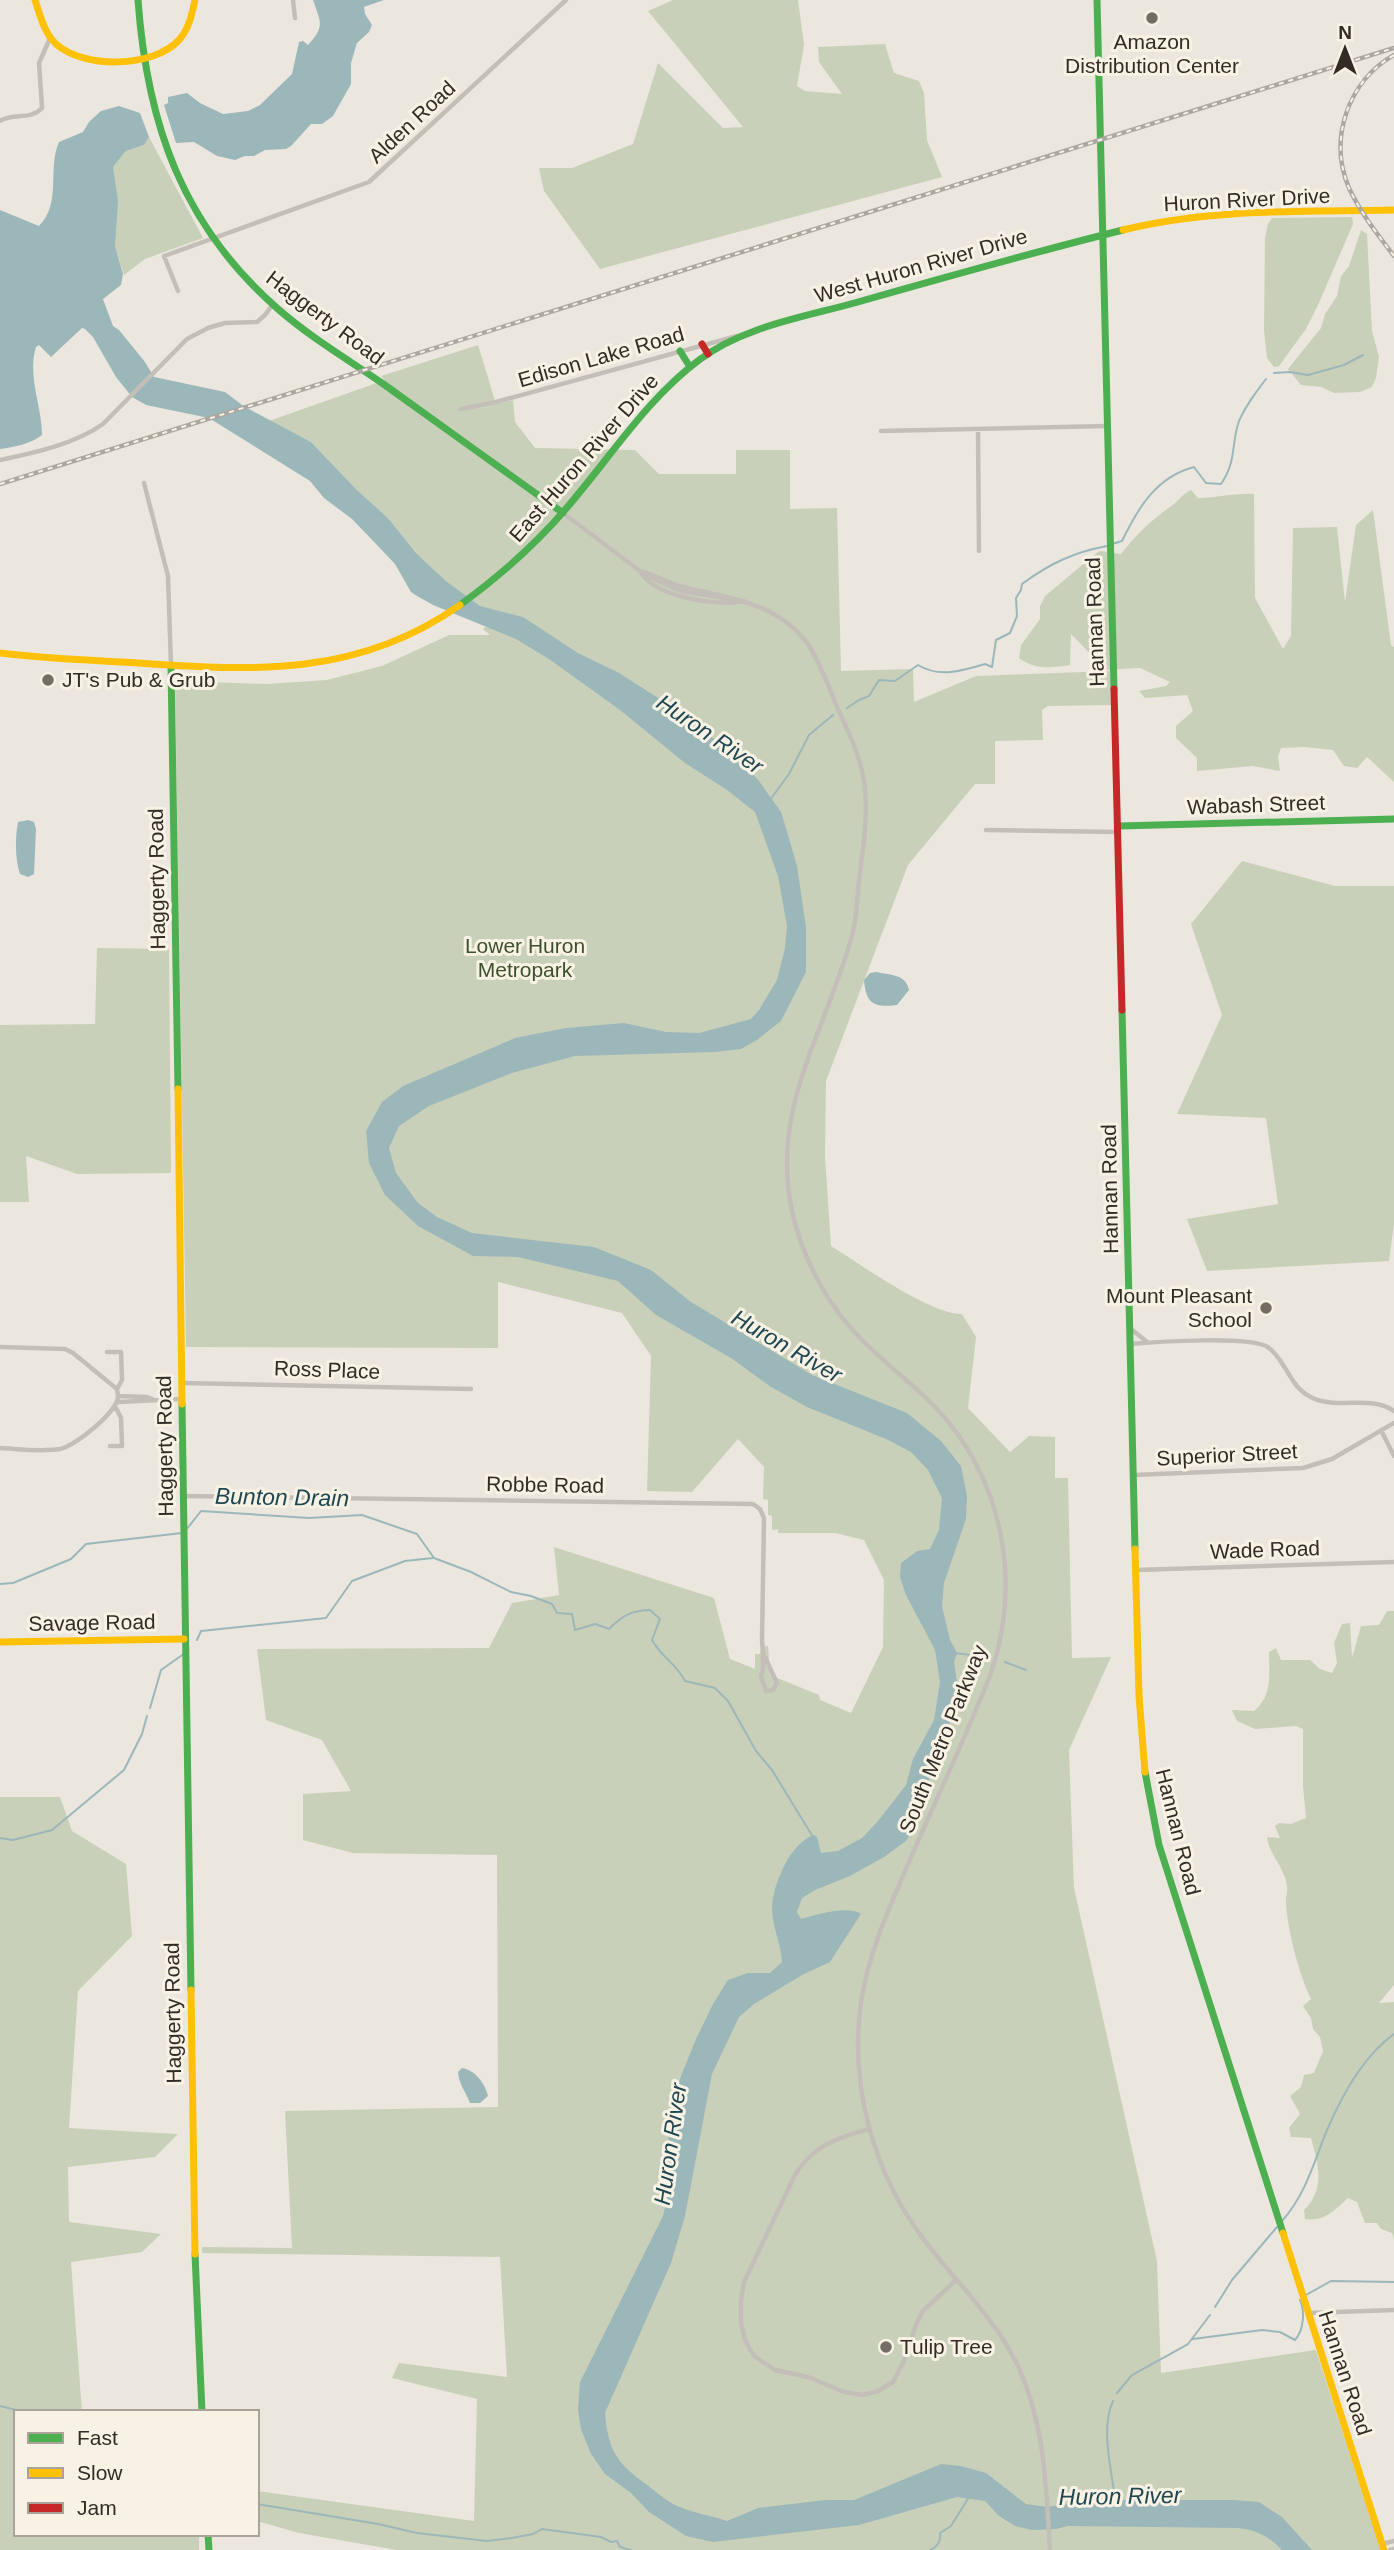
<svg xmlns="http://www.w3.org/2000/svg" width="1394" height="2550" font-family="Helvetica,sans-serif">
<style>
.green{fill:#c9d0b9}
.water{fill:#9cb7ba}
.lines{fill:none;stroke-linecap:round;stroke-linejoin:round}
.stream{stroke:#9cb7ba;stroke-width:2}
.street{stroke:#c3bfb8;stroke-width:4.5}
.fast{stroke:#4caf50;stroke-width:7}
.slow{stroke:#ffc107;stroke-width:7}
.jam{stroke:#c62828;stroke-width:7}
.rail-casing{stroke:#aba7a2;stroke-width:4.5}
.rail{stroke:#f8f2e5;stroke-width:2;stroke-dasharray:5;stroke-linecap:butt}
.poi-dot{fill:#736d66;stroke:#f8f2e5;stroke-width:2.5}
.labels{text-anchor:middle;stroke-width:6;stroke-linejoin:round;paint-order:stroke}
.poi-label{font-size:21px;fill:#332c26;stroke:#f8f2e5;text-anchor:start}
.street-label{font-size:21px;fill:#332c26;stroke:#f8f2e5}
.park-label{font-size:21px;fill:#3d502c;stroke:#f8f2e5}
.water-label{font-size:23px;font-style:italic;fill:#1f4752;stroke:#f8f2e5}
</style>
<rect width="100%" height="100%" fill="#ebe7de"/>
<!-- green -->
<path class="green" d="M 673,0 L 798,0 L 804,45 L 797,86 L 805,91 L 842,94 L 819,62 L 818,47 L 885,44 L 894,73 L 919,81 L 924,93 L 927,140 L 942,177 L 600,269 L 544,191 L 539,168 L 572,168 L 633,144 L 658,63 L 723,128 L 743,127 L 648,11 Z
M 149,137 L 203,238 L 145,259 L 124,275 L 115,246 L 113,167 L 126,151 L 144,145 Z
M 1352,217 L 1353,224 L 1318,305 L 1306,329 L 1279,366 L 1274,367 L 1267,358 L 1264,330 L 1265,238 L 1268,224 L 1272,218 Z
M 1361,230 L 1367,234 L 1372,331 L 1379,357 L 1376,378 L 1372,387 L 1360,392 L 1334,393 L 1321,387 L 1301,385 L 1288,369 L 1321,328 L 1325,314 L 1337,296 L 1341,276 L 1349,266 Z
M 478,345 L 496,404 L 513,400 L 515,422 L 535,448 L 635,450 L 659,474 L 736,474 L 736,450 L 790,450 L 790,509 L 837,508 L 841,671 L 913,669 L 914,702 L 976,676 L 1110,671 L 1111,705 L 1048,706 L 1042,710 L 1043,740 L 995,741 L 995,784 L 975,784 L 908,865 L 826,1081 L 825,1156 L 831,1246 C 862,1265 929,1314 962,1314 L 976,1337 L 968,1408 L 1010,1452 L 1029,1436 L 1055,1437 L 1055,1478 L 1068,1478 L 1072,1658 L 1111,1657 L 1069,1750 L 1074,1888 L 1157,2261 L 1161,2373 L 1316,2350 L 1381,2550 L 397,2550 L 299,2533 L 257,2521 L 257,2491 L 474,2521 L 477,2399 L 392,2378 L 399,2363 L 507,2377 L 500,2257 L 202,2253 L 202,2247 L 292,2248 L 285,2111 L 498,2107 L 497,1855 L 353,1853 L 303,1840 L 303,1794 L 351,1791 L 322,1740 L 266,1720 L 257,1649 L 489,1648 L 512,1603 L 559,1595 L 554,1547 L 714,1598 L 730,1659 L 755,1669 L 755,1654 L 760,1654 L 761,1647 L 768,1646 L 770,1675 L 819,1695 L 820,1700 L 851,1713 L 883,1647 L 884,1580 L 864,1540 L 835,1533 L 778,1533 L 778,1529 L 772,1530 L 772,1516 L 768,1515 L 768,1500 L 763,1499 L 764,1467 L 738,1439 L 692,1492 L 647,1491 L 651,1356 L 622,1313 L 498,1282 L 498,1348 L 186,1347 L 175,681 L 267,684 L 327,680 L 382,666 L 449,635 L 490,635 L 483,629 L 502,612 L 479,606 L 446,581 L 416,553 L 388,518 L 357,490 L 311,442 L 269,421 L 385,380 L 381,376 Z
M 1191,490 L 1198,498 C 1218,498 1234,493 1254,494 L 1255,598 L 1283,649 L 1291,636 L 1293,528 L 1337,527 L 1345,602 L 1356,525 L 1373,510 L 1391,645 L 1394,647 L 1394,782 L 1367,757 L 1357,768 L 1344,766 L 1333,750 L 1305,747 L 1281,748 L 1278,757 L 1280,771 L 1253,766 L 1197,771 L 1197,758 L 1176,738 L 1176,726 L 1193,711 L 1187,695 L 1145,698 L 1139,691 L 1166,686 L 1170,682 L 1140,668 L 1106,670 L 1071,634 L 1070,665 C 1051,668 1035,670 1019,658 L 1021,645 L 1040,619 L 1040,606 L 1045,596 L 1099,551 L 1121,554 C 1135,536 1151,520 1170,507 C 1178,502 1182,494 1191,490 Z
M 1242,861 L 1335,886 L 1394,886 L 1394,1224 L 1389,1261 L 1207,1271 L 1187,1219 L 1278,1204 L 1266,1118 L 1177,1114 L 1222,1015 L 1191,924 Z
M 97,948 L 169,949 L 171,1173 L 77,1174 L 26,1156 L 29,1202 L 0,1202 L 0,1025 L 95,1024 Z
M 1387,1611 L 1394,1611 L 1394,1985 L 1379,2003 L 1394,2002 L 1394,2240 L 1392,2233 L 1381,2229 L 1377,2223 L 1365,2223 L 1357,2202 L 1348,2198 C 1335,2210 1324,2222 1305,2219 L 1304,2210 C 1326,2189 1318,2164 1311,2138 L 1291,2137 L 1289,2128 L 1300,2114 L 1290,2096 L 1301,2087 L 1304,2075 L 1314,2073 L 1323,2051 L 1320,2037 L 1313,2029 L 1311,2018 L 1303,2006 L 1311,1999 C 1299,1974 1288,1932 1286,1904 C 1285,1898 1288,1893 1287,1887 C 1286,1869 1269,1855 1267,1837 L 1280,1838 L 1275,1826 L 1279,1823 L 1291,1824 L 1306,1818 L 1303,1786 L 1303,1729 L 1296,1726 L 1255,1729 L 1237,1721 L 1232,1710 L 1254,1711 C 1273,1696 1269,1674 1269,1652 L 1276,1648 L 1281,1660 L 1310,1660 L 1320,1669 L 1332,1673 L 1337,1663 L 1334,1643 L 1342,1624 L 1350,1623 L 1352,1658 L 1361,1626 L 1379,1625 Z
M 0,1797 L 60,1797 L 72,1831 L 126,1864 L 132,1936 L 78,1991 L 69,2128 L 178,2134 L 155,2157 L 68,2167 L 69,2222 L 161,2234 L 142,2252 L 71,2262 L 82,2412 L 16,2412 L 16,2534 L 199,2534 L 199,2550 L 0,2550 Z"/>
<!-- water -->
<path class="water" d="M 313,0 L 384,0 L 364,7 L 365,14 L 372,25 L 369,32 L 357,43 L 351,63 L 351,84 L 333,116 L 322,124 L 311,124 L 291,146 L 286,149 L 265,150 L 254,156 L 245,156 L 235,160 L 217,156 L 194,142 L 176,143 L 164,105 L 168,103 L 168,97 L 187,93 L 200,103 L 223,114 L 248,111 L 260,105 L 292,74 L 299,42 L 303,41 L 308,45 C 326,26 320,21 313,0 Z
M 119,106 L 140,113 L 149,137 L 144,145 L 126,151 L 113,167 L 118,201 L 115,246 L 123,274 L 121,285 L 103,299 L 113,326 L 119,330 L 145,362 L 154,377 L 225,392 L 245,407 L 311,442 L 357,490 L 388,518 L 416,553 L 446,581 L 473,601 L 480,606 L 523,617 L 578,653 L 619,673 L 682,713 L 740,760 L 759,781 L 781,812 L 786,828 L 797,866 L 806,927 L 806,972 L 781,1021 L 757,1040 L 741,1049 L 715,1052 L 575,1056 L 512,1073 L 429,1106 L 399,1126 L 389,1148 L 396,1173 L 418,1203 L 437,1217 L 472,1233 L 594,1247 L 651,1270 L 691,1302 L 812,1375 L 907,1413 L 941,1441 L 961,1466 L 967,1496 L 966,1519 L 944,1583 L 942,1606 L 950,1640 L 957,1653 L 954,1662 L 958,1689 L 949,1725 L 932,1767 L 921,1812 L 907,1840 L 884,1857 L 850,1876 L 815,1890 L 802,1898 L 797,1912 L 801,1919 C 816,1915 847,1905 861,1914 L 830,1962 L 802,1975 L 754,2004 L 739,2017 L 712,2074 L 685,2216 L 671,2263 L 605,2413 C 608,2448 615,2461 643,2482 C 657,2492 667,2503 685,2509 C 698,2514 713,2516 727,2521 L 758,2508 L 825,2500 L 854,2500 L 941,2464 L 961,2466 L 986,2473 L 1026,2504 L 1047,2507 L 1096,2500 L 1234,2500 L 1259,2502 L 1282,2517 L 1312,2550 L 1282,2550 C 1268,2536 1257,2530 1238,2528 L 1068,2526 L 1056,2529 L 1032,2530 L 1015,2526 L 999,2516 L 985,2501 L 957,2497 L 859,2525 L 713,2542 L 686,2536 L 649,2512 L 631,2493 L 605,2474 L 591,2454 L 581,2429 L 578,2410 L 580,2382 L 663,2216 L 670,2187 L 667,2159 L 671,2101 L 696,2039 L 713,2004 L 728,1980 L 748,1973 L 770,1973 L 782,1962 C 781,1943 772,1927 772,1908 C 773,1884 790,1843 814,1835 L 817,1837 L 821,1853 L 838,1851 L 862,1838 L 878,1821 L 906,1785 L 913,1759 L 934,1720 L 940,1682 L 935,1650 L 906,1595 L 900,1577 L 901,1563 L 917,1551 L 930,1549 L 939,1530 L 942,1498 L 928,1470 L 911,1452 L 886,1439 L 807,1407 L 771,1387 L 731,1358 L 656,1315 L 618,1281 L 518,1257 L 473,1256 L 418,1226 L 385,1195 L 369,1163 L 366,1131 L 382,1102 L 403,1086 L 515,1038 L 566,1028 L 624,1023 L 666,1032 L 699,1033 L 751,1019 L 759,1010 L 777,980 L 785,948 L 787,926 L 778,876 L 755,812 L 727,790 L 685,763 L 620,710 L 549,659 L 516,639 L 433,605 L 417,596 L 411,592 L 395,564 L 377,545 L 352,519 L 324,498 L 310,481 L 209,418 L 146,405 L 132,397 L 116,377 L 93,337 L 85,329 L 82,328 L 51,357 L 39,345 L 36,347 C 27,376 42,406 42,435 C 31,444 14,447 0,449 L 0,210 L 39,226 C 62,203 47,169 59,142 L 83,132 L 89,122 L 101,111 Z
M 28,820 L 34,822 L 36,829 L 34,874 L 28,877 L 20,874 C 15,859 15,838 18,822 Z
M 876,972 C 890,975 906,974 909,990 L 897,1005 C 874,1008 866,1004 864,980 L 870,973 Z
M 462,2068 C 475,2070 485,2083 488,2096 L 480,2103 L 470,2103 C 466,2092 459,2085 458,2072 Z"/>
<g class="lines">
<!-- stream -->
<path class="stream" d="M 1274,373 L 1290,372 L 1308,375 L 1344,365 L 1363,355
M 1112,544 L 1122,541 C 1138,508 1156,477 1194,467 L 1206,483 L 1221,484 C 1237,461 1231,443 1239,421 C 1246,405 1256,392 1266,379
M 847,708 L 859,700 L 869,696 L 879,680 L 895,681 L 918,665 C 939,678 962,671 985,664 L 992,667 L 996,640 L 1010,633 L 1017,616 L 1016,598 L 1021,590 L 1022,584 C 1049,564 1074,552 1107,546
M 770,800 L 789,774 L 809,735 L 833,715
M 186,1530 L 201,1511 L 309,1518 L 362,1515 L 417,1534 L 434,1558 L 471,1572 L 511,1592 L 531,1596 L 552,1604 L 557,1613 L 572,1614 L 575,1630 L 595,1624 L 609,1629 C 622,1616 632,1610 650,1610 L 660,1619 L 652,1640 C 661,1657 676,1663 685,1681 L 715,1688 L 728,1701 L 756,1751 L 772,1770 L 813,1837
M 0,1584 L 13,1583 L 71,1559 L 86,1544 L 182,1533
M 197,1640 L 201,1631 L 326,1618 L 352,1581 L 405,1561 L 433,1558
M 955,1653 L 986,1657
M 1005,1662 L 1026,1670
M 150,1708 L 161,1670 L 185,1653
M 0,1838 L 13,1840 L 52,1830 L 124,1770 L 142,1734 L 147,1716
M 1282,2221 C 1306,2194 1314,2162 1327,2130 C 1342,2095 1363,2056 1394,2034
M 1306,2295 L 1331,2281 L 1394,2282
M 1215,2307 L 1232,2280 L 1277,2227
M 1193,2339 L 1262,2330 L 1280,2332 L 1295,2340 C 1304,2330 1305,2311 1300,2300
M 1117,2393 L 1132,2375 L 1188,2344 L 1210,2315
M 1113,2401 C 1100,2429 1112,2470 1115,2500
M 0,2406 L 24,2412
M 257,2504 L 378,2524 L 417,2533 L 487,2541 L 512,2538 L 533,2534 L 542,2529 L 601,2537 L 611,2542 L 617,2541 L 620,2547 L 631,2550
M 930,2550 C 937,2547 941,2541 940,2533 L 951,2526 L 969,2497"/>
<!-- street -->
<path class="street" d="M 293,0 L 295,18
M 0,121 C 13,112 30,121 42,108 L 39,63 L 50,38
M 178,291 L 164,256 L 369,182 L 566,0
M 461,409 L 496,402 L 737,336
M 978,429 L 979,551
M 881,431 L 1107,426
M 0,460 C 34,453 75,444 103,424 L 187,339 L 208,328 L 225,323 L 257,322 L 265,315 L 273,304
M 144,483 L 168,576 L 171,666
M 563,513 L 640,571 C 654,597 718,607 744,601
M 640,571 C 655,575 668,583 683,587 C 730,598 780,603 810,647 C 821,666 829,687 837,707 C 848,731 860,755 864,781 C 869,813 863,848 859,880 C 857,899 857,920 851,939 C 825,1033 770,1108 792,1211 C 803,1260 828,1307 864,1342 C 887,1365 914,1385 937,1409 C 1003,1480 1022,1582 991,1673 C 966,1737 936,1799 909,1862 C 889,1908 869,1952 861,2002 C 849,2086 874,2175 925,2241 C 956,2282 994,2317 1017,2364 C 1045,2423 1046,2486 1050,2550
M 645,575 L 681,591 L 737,600
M 986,830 L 1118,832
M 1131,1329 L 1147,1342
M 1130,1344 C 1154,1342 1254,1335 1269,1348 C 1288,1363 1290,1390 1315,1399 C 1340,1409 1371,1395 1394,1411
M 0,1347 L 65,1349 L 73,1353 L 117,1389 L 118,1396
M 107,1352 L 121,1352 L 122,1380 L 117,1389
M 182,1383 L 471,1389
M 118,1396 L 146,1397 L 152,1399
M 118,1402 L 182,1399
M 1381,1430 L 1394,1456
M 110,1446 L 122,1446 L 121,1418 L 116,1408
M 0,1448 C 19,1449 41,1452 60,1449 C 75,1446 119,1411 118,1396
M 1134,1475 L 1303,1468 L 1332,1459 L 1394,1423
M 184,1496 L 753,1504 L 760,1509 L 764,1518 L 762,1640 L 763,1653 L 777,1683 L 773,1690 L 766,1691 L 761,1677 L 763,1669 L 763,1653
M 1136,1570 L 1394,1562
M 869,2129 C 839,2137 812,2146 795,2175 L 744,2282 L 741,2300 L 741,2323 L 745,2340 L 754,2356 L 775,2370 L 808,2377 L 844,2392 L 863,2395 L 878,2391 L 893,2382 L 904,2361 L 916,2325 L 923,2311 L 956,2280
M 1308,2313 L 1394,2310
M 1382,2544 L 1394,2541
M 1390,2550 L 1394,2549"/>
<!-- fast -->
<path class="fast" d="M 138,0 C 147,124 182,225 278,309 C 310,337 347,359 382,383 C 442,426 503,470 563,513
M 1097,0 L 1114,689
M 680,351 L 690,367
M 460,605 C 504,573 545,536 579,493 C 617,447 651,396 699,360 C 744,326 805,317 858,302 C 946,277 1034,252 1123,230
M 171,666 L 178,1089
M 1119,826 L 1394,819
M 1122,1010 L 1135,1549
M 182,1404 L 191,1990
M 1145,1772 L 1159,1845 L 1283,2233
M 195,2254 L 202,2412
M 208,2534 L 209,2550"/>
<!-- slow -->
<path class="slow" d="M 35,0 C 40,15 44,33 56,44 C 84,69 153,68 179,40 C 189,29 192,14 195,0
M 1123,230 C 1211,208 1304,212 1394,210
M 0,653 C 46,659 92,660 138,663 C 255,671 358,677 460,605
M 178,1089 L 182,1404
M 1135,1549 L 1139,1696 L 1145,1772
M 0,1642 L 184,1639
M 191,1990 L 195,2254
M 1283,2233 L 1384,2550"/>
<!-- jam -->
<path class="jam" d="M 702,344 L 708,354
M 1114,689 L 1122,1010"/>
<!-- rail casing -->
<g class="rail-casing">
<path id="rail" d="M 1394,55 C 1348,81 1328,139 1349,188 C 1360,212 1378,235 1394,256
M 0,484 L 1394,48"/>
</g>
<!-- rail -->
<use href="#rail" class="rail"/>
</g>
<!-- markers -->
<g class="poi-dot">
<circle cx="1152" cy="18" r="7"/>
<circle cx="48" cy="680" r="7"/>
<circle cx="1266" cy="1308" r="7"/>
<circle cx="886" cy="2347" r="7"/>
</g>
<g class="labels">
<!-- poi labels -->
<g class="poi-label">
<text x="1152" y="49" text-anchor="middle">Amazon<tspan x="1152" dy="24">Distribution Center</tspan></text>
<text x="62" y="687">JT's Pub &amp; Grub</text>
<text x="1252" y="1303" text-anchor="end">Mount Pleasant<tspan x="1252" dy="24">School</tspan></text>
<text x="900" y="2354">Tulip Tree</text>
</g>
<!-- street labels -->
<g class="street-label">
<text transform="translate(412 122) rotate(-43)" y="7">Alden Road</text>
<text transform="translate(1247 200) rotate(-3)" y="7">Huron River Drive</text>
<text transform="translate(921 266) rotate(-16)" y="7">West Huron River Drive</text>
<text transform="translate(325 318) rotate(37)" y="7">Haggerty Road</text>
<text transform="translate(601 357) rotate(-16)" y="7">Edison Lake Road</text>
<text transform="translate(584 458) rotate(-49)" y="7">East Huron River Drive</text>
<text transform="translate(1095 622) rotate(-92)" y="7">Hannan Road</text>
<text transform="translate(1256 805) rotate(-2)" y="7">Wabash Street</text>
<text transform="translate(157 879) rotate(-91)" y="7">Haggerty Road</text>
<text transform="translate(1110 1189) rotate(-91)" y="7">Hannan Road</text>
<text transform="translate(327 1370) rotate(2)" y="7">Ross Place</text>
<text transform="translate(165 1446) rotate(-91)" y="7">Haggerty Road</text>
<text transform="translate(1227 1455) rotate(-3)" y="7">Superior Street</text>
<text transform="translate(545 1485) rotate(1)" y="7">Robbe Road</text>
<text transform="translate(1265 1550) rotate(-2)" y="7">Wade Road</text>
<text transform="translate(92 1623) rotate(-1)" y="7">Savage Road</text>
<text transform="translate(943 1739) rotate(-68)" y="7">South Metro Parkway</text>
<text transform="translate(1178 1832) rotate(76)" y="7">Hannan Road</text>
<text transform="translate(173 2013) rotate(-91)" y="7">Haggerty Road</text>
<text transform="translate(1345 2373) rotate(72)" y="7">Hannan Road</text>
</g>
<!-- park labels -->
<g class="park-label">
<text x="525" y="953">Lower Huron<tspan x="525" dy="24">Metropark</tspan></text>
</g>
<!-- water labels -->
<g class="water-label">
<text transform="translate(710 734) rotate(34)" y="8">Huron River</text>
<text transform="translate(787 1346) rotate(30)" y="8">Huron River</text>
<text transform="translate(282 1497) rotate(1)" y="8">Bunton Drain</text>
<text transform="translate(670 2144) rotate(-82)" y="8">Huron River</text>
<text transform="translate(1120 2496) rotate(-1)" y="8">Huron River</text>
</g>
</g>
<!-- legend -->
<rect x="14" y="2410" width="245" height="126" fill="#f8f2e5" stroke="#a9a399" stroke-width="2"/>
<rect x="28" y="2433" width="35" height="10" fill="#4caf50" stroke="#a9a399" stroke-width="2"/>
<text x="77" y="2445" font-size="21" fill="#332c26">Fast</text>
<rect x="28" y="2468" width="35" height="10" fill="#ffc107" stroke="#a9a399" stroke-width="2"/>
<text x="77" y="2480" font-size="21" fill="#332c26">Slow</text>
<rect x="28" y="2503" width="35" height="10" fill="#c62828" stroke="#a9a399" stroke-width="2"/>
<text x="77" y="2515" font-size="21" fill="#332c26">Jam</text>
<!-- north arrow -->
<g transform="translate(1345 49)" stroke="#f8f2e5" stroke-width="5" paint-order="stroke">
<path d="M0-5L12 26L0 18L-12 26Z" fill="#332c26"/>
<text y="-10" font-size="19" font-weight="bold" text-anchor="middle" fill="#332c26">N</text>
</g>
</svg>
